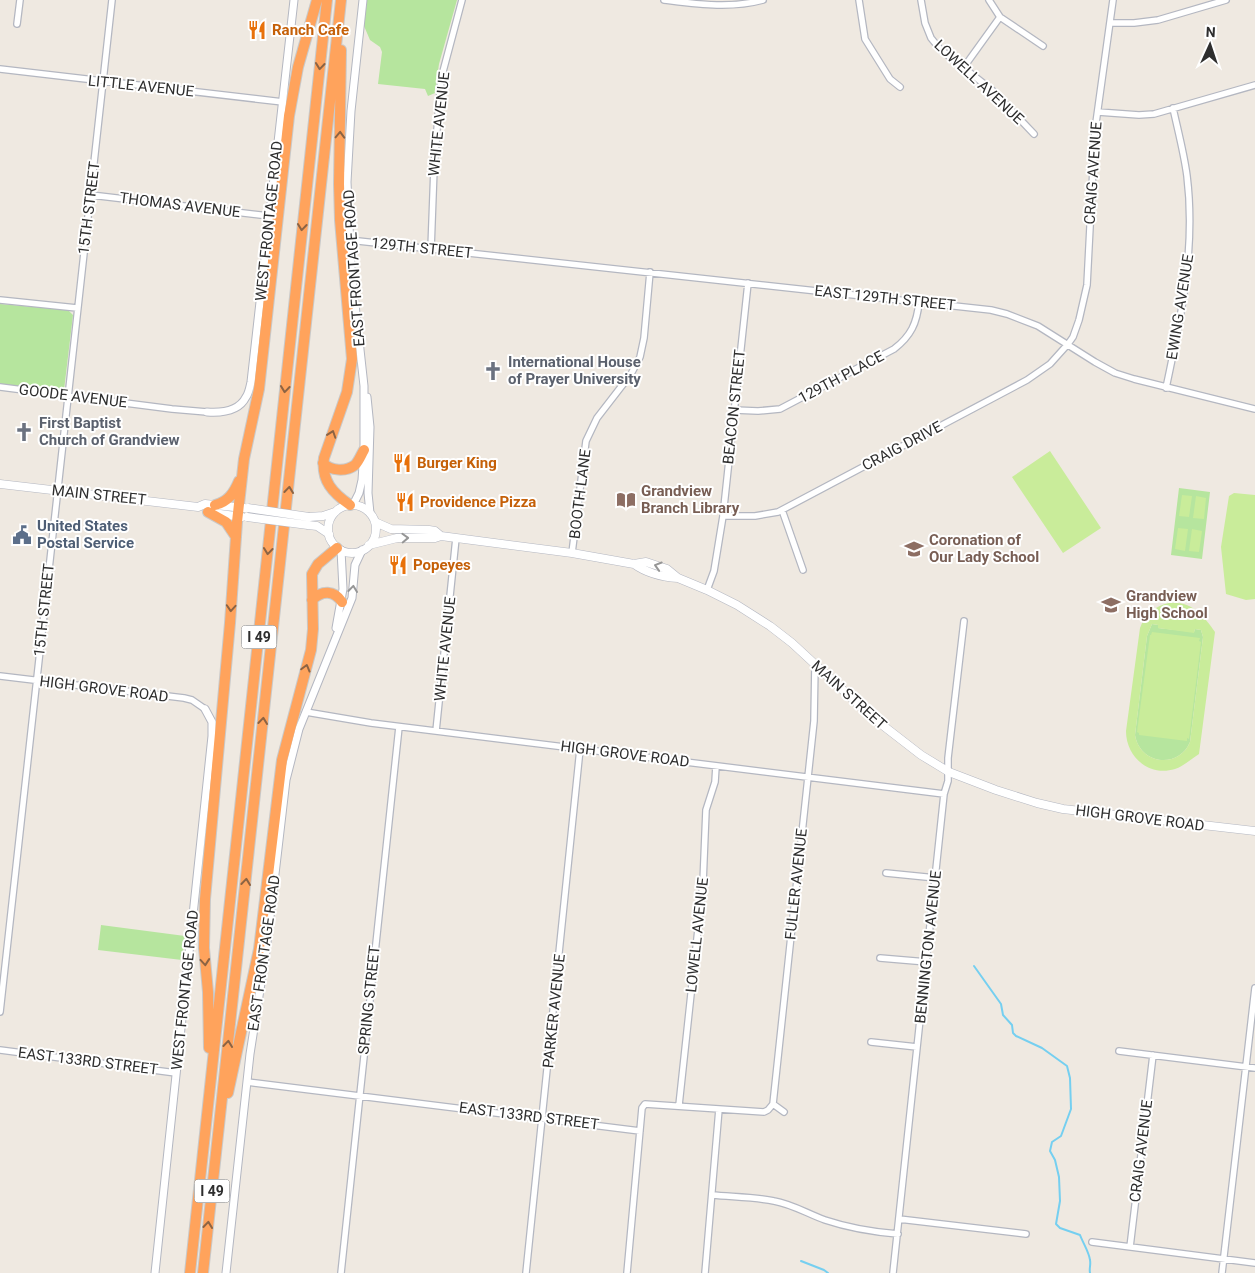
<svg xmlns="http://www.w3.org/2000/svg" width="1255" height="1273" font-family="Roboto,sans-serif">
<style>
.green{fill:#b6e59e}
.pitch{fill:#c9ec9a;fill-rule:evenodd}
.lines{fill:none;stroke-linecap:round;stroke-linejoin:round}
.stream{stroke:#75cff0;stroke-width:2}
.minor-casing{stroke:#b4b7c1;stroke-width:8}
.tertiary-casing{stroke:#b4b7c1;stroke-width:9}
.secondary-casing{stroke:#b4b7c1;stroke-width:9}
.motorway-casing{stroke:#c9c9c9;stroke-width:12}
.minor{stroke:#fff;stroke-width:5.5}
.tertiary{stroke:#fff;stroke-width:7}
.secondary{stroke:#fff;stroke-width:8}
.motorway{stroke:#ffa35c;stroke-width:10}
.secondary-bridge-casing{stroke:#b4b7c1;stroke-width:9;stroke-linecap:butt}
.secondary-bridge{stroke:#fff;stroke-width:8}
.oneway{stroke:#8c6343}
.oneway2{stroke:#969696}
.labels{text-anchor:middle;stroke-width:4;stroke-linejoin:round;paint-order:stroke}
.shield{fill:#fff;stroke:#6d6d6d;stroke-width:1}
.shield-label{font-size:14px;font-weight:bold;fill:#2e2e2e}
.food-label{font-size:15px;font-weight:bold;fill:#c56008;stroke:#fff;text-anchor:start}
.street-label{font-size:15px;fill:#2e2e2e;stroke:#fff}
.worship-label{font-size:15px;font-weight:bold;fill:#5b616d;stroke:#fff;text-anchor:start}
.education-label{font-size:15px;font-weight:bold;fill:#785e54;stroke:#fff;text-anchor:start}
.service-label{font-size:15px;font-weight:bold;fill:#4e5e75;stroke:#fff;text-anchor:start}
</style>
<rect width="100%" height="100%" fill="#efe9e1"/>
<!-- green -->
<path class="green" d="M 367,0 L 457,0 L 439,64 L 435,93 L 428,96 L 425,89 L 378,84 L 382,52 L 380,47 L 370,40 L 364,26 Z
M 0,304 L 68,310 L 73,315 L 64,390 L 61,392 L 0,384 Z
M 1179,488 L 1210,492 L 1202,559 L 1171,555 Z
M 1152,624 L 1158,625 L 1158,628 L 1194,632 L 1195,629 L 1201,630 L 1203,637 L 1190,742 C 1179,769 1140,765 1135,735 L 1147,636 Z
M 101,925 L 185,936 L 182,960 L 98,950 Z"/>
<!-- pitch -->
<path class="pitch" d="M 1050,451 L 1101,528 L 1063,553 L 1012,477 Z
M 1234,493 L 1255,495 L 1255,599 L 1246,600 L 1226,594 L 1221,547 L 1229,496 Z
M 1182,495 L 1192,496 L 1189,517 L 1179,516 Z
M 1196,496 L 1206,498 L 1204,519 L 1193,518 Z
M 1178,528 L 1188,529 L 1185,551 L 1175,549 Z
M 1192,529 L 1202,531 L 1199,552 L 1189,551 Z
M 1169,603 C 1192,601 1203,615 1215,632 L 1199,754 C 1191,759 1184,766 1175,769 C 1149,777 1126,757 1126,731 L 1140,628 C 1145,614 1155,606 1169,603 ZM 1152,624 L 1158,625 L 1158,628 L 1194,633 L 1195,629 L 1201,630 L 1203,637 L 1190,742 C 1179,769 1140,765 1135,735 L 1147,636 Z
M 1152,632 L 1200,638 L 1199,641 L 1201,642 L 1189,739 L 1187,738 L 1187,741 L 1139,735 L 1139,733 L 1137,732 L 1150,635 L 1151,635 Z"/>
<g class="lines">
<!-- stream -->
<path class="stream" d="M 974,966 L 1001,1004 L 1003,1015 L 1012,1025 L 1013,1033 L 1016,1036 L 1042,1048 L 1067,1066 L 1070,1078 L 1071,1109 L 1061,1136 L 1052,1142 L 1050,1151 L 1055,1160 L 1059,1177 L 1060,1201 L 1056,1224 L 1060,1228 L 1080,1235 C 1083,1243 1089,1252 1090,1260 C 1091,1265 1089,1268 1090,1273
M 801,1261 L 824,1270 L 828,1273"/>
<!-- minor casing -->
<g class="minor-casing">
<path id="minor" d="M 664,0 C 697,4 730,9 763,0
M 859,0 L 865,39 L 890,79 L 900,87
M 921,0 L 925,23 L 931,38 L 940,49 L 993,91 L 1034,134
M 989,0 L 1000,17 L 1043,46
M 1110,23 L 1134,23 L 1158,20 L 1226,0
M 17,24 L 20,0
M 964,67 L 1000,17
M 0,69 L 283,102
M 1098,112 L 1139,115 L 1154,114 L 1255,85
M 91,195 L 269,216
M 349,240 L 991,310 L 1007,314 L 1038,326 L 1095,362 L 1115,373 L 1134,379 L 1255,409
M 431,249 L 434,168 L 441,79 L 462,0
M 0,300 L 77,308
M 0,387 L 172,409 L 207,412
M 1166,388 C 1181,318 1196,248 1187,176 C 1184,153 1178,131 1173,108
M 734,410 L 758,411 L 780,409 L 894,349 C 911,336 917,323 919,302
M 782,510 L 803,570
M 723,516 L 755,516 L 778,512 L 1027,380 L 1050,364 L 1068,344 L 1073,337 L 1079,320 L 1087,285 L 1095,130 L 1113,0
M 572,553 L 586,441 L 597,418 L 631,374 L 640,357 L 644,338 L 650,272
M 707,590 L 714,571 L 723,516 L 748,283
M 0,676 L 184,698 L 192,700 L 205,709
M 306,712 L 371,723 L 944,794
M 436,731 L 456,538
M 886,873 L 936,878
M 880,958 L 927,962
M 0,1012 L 112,0
M 871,1042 L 917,1047
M 0,1050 L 176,1073
M 1119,1051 L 1255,1068
M 247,1082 L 640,1131
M 773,1104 L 814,721 L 815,664
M 773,1104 L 784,1112
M 679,1105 L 703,883 L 706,810 L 715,782 L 716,766
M 712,1195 C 733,1197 754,1197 774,1201 C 792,1204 808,1214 825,1220 C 849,1228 873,1232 898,1234
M 899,1219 L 1026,1234
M 1092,1242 L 1255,1263
M 1130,1247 L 1153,1055
M 341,1273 L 399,727
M 526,1273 L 580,749
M 627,1273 L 642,1108 L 645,1104 L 764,1112 L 768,1110 L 773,1104
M 705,1273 L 719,1109
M 893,1273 L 944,794 L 948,781 L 948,758 L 964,621
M 1222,1273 L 1255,988"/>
</g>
<!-- tertiary casing -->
<g class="tertiary-casing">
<path id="tertiary" d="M 367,397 L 370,427 L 368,493 L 370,513
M 207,412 C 221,413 239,411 246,397 C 249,393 250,386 251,382 L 294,0
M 353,505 L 359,493 L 362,480 L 364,450 L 364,386 L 351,268 L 347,182 L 351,111 L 363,0
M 336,628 L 343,589 L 341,550
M 155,1273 L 212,736 L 212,722 L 205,709
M 226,1273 L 250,1054 L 266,951 L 286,780 L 299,729 L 352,598 L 355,565 L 362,550"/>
</g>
<!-- secondary casing -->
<g class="secondary-casing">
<path id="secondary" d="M 0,484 L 198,507 L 205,504 L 244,508
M328 529a24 24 0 1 1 48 0a24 24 0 1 1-48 0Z
M 213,513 L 242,517
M 309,517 L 323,516 L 335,512
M 375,522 L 391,529 L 429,530 L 435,531 L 441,536
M 308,525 L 317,526 L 329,534
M 369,545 L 397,538 L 435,538 L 441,536 L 572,553 L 634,564 L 646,562 L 667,569 L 678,578 L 707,590 L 737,605 L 770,626 L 792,643 L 872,717 L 921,755 L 949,772 L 996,790 L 1037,803 L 1063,809 L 1255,831
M 634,564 C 648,574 662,577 678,578"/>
</g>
<!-- motorway casing -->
<g class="motorway-casing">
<path id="motorway" d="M 341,50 L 339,184 L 340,220 L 352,359 L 347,392 L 324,458 C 321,481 333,493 350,505
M 323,463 C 331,471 346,472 355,465 C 359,461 361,455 364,450
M 215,505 C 228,502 234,493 239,481
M 208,512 L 226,522 L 236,537
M 312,600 C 322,590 334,590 342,602
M 209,1048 L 208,992 L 204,948 L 205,899 L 230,623 L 237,522 L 244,459 L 259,389 L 289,116 L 298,67 L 317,0
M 228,1093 L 259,949 L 282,760 L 311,650 L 313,629 L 312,574 L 318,564 L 337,548
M 190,1273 L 327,0
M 203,1273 L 341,0"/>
</g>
<!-- minor -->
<use href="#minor" class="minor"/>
<!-- tertiary -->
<use href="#tertiary" class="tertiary"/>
<!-- secondary -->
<use href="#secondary" class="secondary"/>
<!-- motorway -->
<use href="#motorway" class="motorway"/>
<!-- secondary-bridge casing -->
<g class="secondary-bridge-casing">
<path id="secondary-bridge" d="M 248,508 L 309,517
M 247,517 L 308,525"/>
</g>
<!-- secondary-bridge -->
<use href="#secondary-bridge" class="secondary-bridge"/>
</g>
<!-- one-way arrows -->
<defs><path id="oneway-chevron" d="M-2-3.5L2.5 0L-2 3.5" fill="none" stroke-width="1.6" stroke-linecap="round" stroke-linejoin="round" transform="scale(1.25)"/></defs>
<g class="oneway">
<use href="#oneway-chevron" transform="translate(320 66) rotate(96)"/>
<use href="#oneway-chevron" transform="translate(340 135) rotate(-88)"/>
<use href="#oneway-chevron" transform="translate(302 227) rotate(96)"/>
<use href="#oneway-chevron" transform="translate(285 389) rotate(96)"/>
<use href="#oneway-chevron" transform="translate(332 434) rotate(-71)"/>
<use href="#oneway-chevron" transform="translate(289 490) rotate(-84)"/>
<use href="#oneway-chevron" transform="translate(268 551) rotate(96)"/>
<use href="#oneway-chevron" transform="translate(231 608) rotate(94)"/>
<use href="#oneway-chevron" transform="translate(306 668) rotate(-75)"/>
<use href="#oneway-chevron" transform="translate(263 721) rotate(-84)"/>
<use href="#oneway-chevron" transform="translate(246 882) rotate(-84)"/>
<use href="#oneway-chevron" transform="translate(205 962) rotate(85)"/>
<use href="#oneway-chevron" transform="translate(228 1044) rotate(-84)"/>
<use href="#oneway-chevron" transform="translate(208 1225) rotate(-84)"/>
</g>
<g class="oneway2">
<use href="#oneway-chevron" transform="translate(405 538) rotate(-2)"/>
<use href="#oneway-chevron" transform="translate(658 566) rotate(-163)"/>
<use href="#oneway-chevron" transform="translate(353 589) rotate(-83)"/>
</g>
<!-- icons -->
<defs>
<g id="restaurant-bare" transform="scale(1.5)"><path d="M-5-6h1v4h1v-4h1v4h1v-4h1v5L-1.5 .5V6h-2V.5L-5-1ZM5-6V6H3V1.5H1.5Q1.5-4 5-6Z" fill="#e8710a" stroke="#fff" stroke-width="2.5" paint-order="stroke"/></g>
<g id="church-bare" transform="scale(1.5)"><path d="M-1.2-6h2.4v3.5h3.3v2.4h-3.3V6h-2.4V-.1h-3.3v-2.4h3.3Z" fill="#6b7280" stroke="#fff" stroke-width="2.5" paint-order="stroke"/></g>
<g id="library-bare" transform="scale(1.5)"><path d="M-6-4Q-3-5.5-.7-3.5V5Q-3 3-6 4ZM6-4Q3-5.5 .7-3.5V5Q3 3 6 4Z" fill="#8d6e63" stroke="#fff" stroke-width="2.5" paint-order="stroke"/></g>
<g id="civic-bare" transform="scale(1.5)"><path d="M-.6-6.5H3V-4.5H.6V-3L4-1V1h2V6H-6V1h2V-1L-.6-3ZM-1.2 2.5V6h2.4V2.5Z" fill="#5c6f8a" stroke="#fff" stroke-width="2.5" paint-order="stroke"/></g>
<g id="school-bare" transform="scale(1.5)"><path d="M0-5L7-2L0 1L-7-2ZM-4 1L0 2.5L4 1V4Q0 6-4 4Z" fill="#8d6e63" stroke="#fff" stroke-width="2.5" paint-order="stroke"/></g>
</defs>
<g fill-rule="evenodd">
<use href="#restaurant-bare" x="257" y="30"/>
<use href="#church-bare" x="493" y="371"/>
<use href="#church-bare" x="24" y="432"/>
<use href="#restaurant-bare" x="402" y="463"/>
<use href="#library-bare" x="626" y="500"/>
<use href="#restaurant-bare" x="405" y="502"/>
<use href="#civic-bare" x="22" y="535"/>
<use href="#school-bare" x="914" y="549"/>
<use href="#restaurant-bare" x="398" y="565"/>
<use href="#school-bare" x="1111" y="605"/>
</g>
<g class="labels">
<!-- shield labels -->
<g class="shield">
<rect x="241.5" y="625.5" width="35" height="23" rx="4"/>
<rect x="194.5" y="1179.5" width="35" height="23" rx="4"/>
</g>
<g class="shield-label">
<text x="259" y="642">I 49</text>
<text x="212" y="1196">I 49</text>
</g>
<!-- food labels -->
<g class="food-label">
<text x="272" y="35">Ranch Cafe</text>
<text x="417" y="468">Burger King</text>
<text x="420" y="507">Providence Pizza</text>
<text x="413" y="570">Popeyes</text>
</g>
<!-- street labels -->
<g class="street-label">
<text transform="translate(979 82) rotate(43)" y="5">LOWELL AVENUE</text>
<text transform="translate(141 86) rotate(6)" y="5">LITTLE AVENUE</text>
<text transform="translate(439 124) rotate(-84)" y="5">WHITE AVENUE</text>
<text transform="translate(1093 173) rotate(-86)" y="5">CRAIG AVENUE</text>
<text transform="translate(180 205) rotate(7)" y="5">THOMAS AVENUE</text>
<text transform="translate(89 208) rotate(-83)" y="5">15TH STREET</text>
<text transform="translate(269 221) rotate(-84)" y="5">WEST FRONTAGE ROAD</text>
<text transform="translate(422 248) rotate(6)" y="5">129TH STREET</text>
<text transform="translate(354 268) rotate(-94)" y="5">EAST FRONTAGE ROAD</text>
<text transform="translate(885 298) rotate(6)" y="5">EAST 129TH STREET</text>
<text transform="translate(1180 307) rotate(-81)" y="5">EWING AVENUE</text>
<text transform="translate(841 377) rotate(-28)" y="5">129TH PLACE</text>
<text transform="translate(73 396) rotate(7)" y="5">GOODE AVENUE</text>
<text transform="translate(734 407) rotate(-84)" y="5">BEACON STREET</text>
<text transform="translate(902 446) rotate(-28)" y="5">CRAIG DRIVE</text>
<text transform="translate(580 494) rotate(-83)" y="5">BOOTH LANE</text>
<text transform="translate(99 495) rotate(6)" y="5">MAIN STREET</text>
<text transform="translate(44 610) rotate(-84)" y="5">15TH STREET</text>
<text transform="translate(445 649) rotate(-84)" y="5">WHITE AVENUE</text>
<text transform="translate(104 689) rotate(7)" y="5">HIGH GROVE ROAD</text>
<text transform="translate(849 695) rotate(42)" y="5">MAIN STREET</text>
<text transform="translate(625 754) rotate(7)" y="5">HIGH GROVE ROAD</text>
<text transform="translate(1140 818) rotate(7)" y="5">HIGH GROVE ROAD</text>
<text transform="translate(796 884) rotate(-84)" y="5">FULLER AVENUE</text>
<text transform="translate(697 935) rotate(-84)" y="5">LOWELL AVENUE</text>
<text transform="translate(928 947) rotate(-84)" y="5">BENNINGTON AVENUE</text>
<text transform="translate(264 953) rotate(-82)" y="5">EAST FRONTAGE ROAD</text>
<text transform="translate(185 990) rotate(-84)" y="5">WEST FRONTAGE ROAD</text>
<text transform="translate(369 1000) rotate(-84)" y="5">SPRING STREET</text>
<text transform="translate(554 1011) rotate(-84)" y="5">PARKER AVENUE</text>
<text transform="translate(88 1061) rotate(7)" y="5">EAST 133RD STREET</text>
<text transform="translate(529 1116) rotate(7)" y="5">EAST 133RD STREET</text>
<text transform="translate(1141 1151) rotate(-83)" y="5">CRAIG AVENUE</text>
</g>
<!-- worship labels -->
<g class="worship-label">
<text x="508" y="367">International House<tspan x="508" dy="17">of Prayer University</tspan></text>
<text x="39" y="428">First Baptist<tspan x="39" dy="17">Church of Grandview</tspan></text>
</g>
<!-- education labels -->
<g class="education-label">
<text x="641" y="496">Grandview<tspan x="641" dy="17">Branch Library</tspan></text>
<text x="929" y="545">Coronation of<tspan x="929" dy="17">Our Lady School</tspan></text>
<text x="1126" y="601">Grandview<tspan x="1126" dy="17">High School</tspan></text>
</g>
<!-- service labels -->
<g class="service-label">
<text x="37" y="531">United States<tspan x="37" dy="17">Postal Service</tspan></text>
</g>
</g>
<!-- north arrow -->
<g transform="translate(1210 45) rotate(3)" stroke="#ffffff" stroke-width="4" paint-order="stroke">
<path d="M0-4L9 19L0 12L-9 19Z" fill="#2e2e2e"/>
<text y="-8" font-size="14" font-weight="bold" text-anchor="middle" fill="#2e2e2e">N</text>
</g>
</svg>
